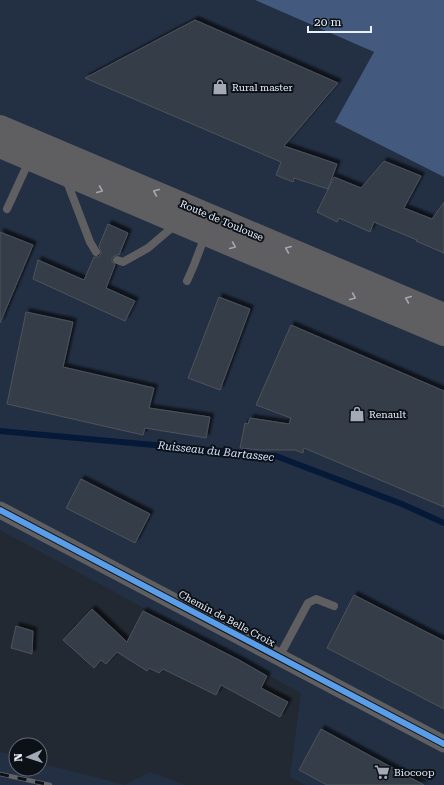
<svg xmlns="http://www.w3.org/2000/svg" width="444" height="785" font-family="'Roboto Serif',serif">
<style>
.built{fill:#233044}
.forest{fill:#435a7e}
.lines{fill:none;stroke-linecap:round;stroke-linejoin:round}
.stream{stroke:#051938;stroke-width:6}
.building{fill:#363e49;stroke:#4d525a;filter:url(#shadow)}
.service{stroke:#5f5e60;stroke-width:8}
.minor{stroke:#5f5e60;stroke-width:17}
.primary{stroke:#5f5f62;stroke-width:22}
.rail-casing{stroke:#636469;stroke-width:4.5}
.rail{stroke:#0c1118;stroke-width:3;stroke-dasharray:9;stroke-linecap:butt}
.cycleway-casing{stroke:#0c1118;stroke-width:8}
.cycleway{stroke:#5a9eea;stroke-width:6}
.oneway{stroke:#a4a8ae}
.labels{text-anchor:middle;stroke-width:4;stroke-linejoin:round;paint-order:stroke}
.poi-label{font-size:10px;fill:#e8f0fb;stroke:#0c1118;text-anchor:start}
.street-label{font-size:10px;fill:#e8f0fb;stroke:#0c1118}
.water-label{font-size:11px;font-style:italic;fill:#d1e2fd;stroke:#0c1118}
</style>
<defs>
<filter id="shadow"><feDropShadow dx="3.5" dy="-3.5" stdDeviation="1" flood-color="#0009"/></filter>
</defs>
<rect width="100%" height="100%" fill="#232932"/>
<!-- built -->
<path class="built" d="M 0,0 L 255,0 L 374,52 L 335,122 L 444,177 L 444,785 L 306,785 L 290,777 L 301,693 L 0,530 Z
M 0,752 L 16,756 L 16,769 L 40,769 L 40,763 L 125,785 L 150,772 L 185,785 L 0,785 Z"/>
<!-- forest -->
<path class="forest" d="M 255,0 L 444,0 L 444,177 L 335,122 L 374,52 Z"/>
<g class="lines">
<!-- stream -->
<path class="stream" d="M 0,431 L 276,456 L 402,504 L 444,523"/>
</g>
<!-- building -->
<path class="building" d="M 195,20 L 338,83 L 284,146 L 337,164 L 328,189 L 294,178 L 293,182 L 276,175 L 281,162 L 85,78 Z
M 384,161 L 421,176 L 404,208 L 432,219 L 444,202 L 444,253 L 416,241 L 417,240 L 374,222 L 370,232 L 339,218 L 337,222 L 317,212 L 334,177 L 361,188 Z
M 108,224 L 128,233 L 119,255 L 116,255 L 112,258 L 112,261 L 115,265 L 106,288 L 135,301 L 125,321 L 33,279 L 38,260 L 84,280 L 94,257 L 98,257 L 101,254 L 101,252 L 99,246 Z
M 0,232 L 33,245 L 0,323 Z
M 219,297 L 250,309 L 220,390 L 188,378 Z
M 26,312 L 73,322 L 63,367 L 154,388 L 149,408 L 210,417 L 206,438 L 145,428 L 143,435 L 7,404 Z
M 291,325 L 444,391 L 444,507 L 304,448 L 303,453 L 295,450 L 262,450 L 240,448 L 245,423 L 248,424 L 250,418 L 289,424 L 291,418 L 256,405 Z
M 81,479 L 150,514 L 135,543 L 66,508 Z
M 354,595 L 444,641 L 444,709 L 327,648 Z
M 92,609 L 127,642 L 143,611 L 239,660 L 267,676 L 261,688 L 288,702 L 280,717 L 221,685 L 216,695 L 163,669 L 159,673 L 149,668 L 147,671 L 117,652 L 106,664 L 101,660 L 94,668 L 63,640 Z
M 16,626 L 33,631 L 32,654 L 11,648 Z
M 321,729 L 378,760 L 424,785 L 327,785 L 299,770 Z"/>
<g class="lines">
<!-- service -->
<path class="service" d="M 66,179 L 90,242 L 96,252
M 7,209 L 29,161
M 117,260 L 123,262 L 148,248 L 175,225
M 187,281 L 194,265 L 205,236
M 279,657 L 308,603 L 316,599 L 334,606"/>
<!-- minor -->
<path class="minor" d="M 0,510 L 444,744"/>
<!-- primary -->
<path class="primary" d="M 0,126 L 444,314
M 0,147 L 206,235 L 444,335"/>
<!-- rail casing -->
<g class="rail-casing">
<path id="rail" d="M 0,774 L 50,785"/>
</g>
<!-- rail -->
<use href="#rail" class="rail"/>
<!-- cycleway casing -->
<g class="cycleway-casing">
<path id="cycleway" d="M 0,510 L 444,744"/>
</g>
<!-- cycleway -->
<use href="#cycleway" class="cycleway"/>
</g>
<!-- one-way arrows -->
<defs><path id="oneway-chevron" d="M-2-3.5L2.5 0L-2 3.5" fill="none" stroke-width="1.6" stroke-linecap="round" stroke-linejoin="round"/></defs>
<g class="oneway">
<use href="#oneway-chevron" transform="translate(100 190) rotate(23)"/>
<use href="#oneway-chevron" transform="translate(156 192) rotate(-157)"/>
<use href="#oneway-chevron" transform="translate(233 246) rotate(23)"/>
<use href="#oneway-chevron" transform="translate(288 249) rotate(-157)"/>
<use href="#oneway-chevron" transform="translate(353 297) rotate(23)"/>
<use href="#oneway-chevron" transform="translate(408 299) rotate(-157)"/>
</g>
<!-- icons -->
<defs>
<g id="shop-bare" transform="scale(1.2)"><path d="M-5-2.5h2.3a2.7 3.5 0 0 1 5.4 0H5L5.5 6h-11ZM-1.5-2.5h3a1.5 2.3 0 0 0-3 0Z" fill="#a3aab5" stroke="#0c1118" stroke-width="2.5" paint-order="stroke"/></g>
<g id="supermarket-bare" transform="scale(1.2)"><path d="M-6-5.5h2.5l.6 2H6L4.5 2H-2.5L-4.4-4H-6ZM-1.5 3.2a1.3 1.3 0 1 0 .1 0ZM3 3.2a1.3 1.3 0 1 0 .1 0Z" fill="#a3aab5" stroke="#0c1118" stroke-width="2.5" paint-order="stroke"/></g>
</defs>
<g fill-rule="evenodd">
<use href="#shop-bare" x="220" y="87"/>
<use href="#shop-bare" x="357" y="414"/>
<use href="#supermarket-bare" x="382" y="772"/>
</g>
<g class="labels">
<!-- poi labels -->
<g class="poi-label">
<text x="232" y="91">Rural master</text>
<text x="369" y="418">Renault</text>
<text x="394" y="776">Biocoop</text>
</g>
<!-- street labels -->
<g class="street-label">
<text transform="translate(222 220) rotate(23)" y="4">Route de Toulouse</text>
<text transform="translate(227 618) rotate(28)" y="4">Chemin de Belle Croix</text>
</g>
<!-- water labels -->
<g class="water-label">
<text transform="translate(216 451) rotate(6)" y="4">Ruisseau du Bartassec</text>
</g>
</g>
<!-- north arrow -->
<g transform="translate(28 757) rotate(267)"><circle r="19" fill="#0c1118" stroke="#646a73"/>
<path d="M0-3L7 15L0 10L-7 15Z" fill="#a3aab5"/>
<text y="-6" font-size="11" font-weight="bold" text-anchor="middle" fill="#e8f0fb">N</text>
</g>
<!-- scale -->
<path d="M308 26v6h63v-6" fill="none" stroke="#e8f0fb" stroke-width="2"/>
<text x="314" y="26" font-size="12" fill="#e8f0fb" stroke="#0c1118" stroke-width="3" paint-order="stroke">20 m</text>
</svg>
